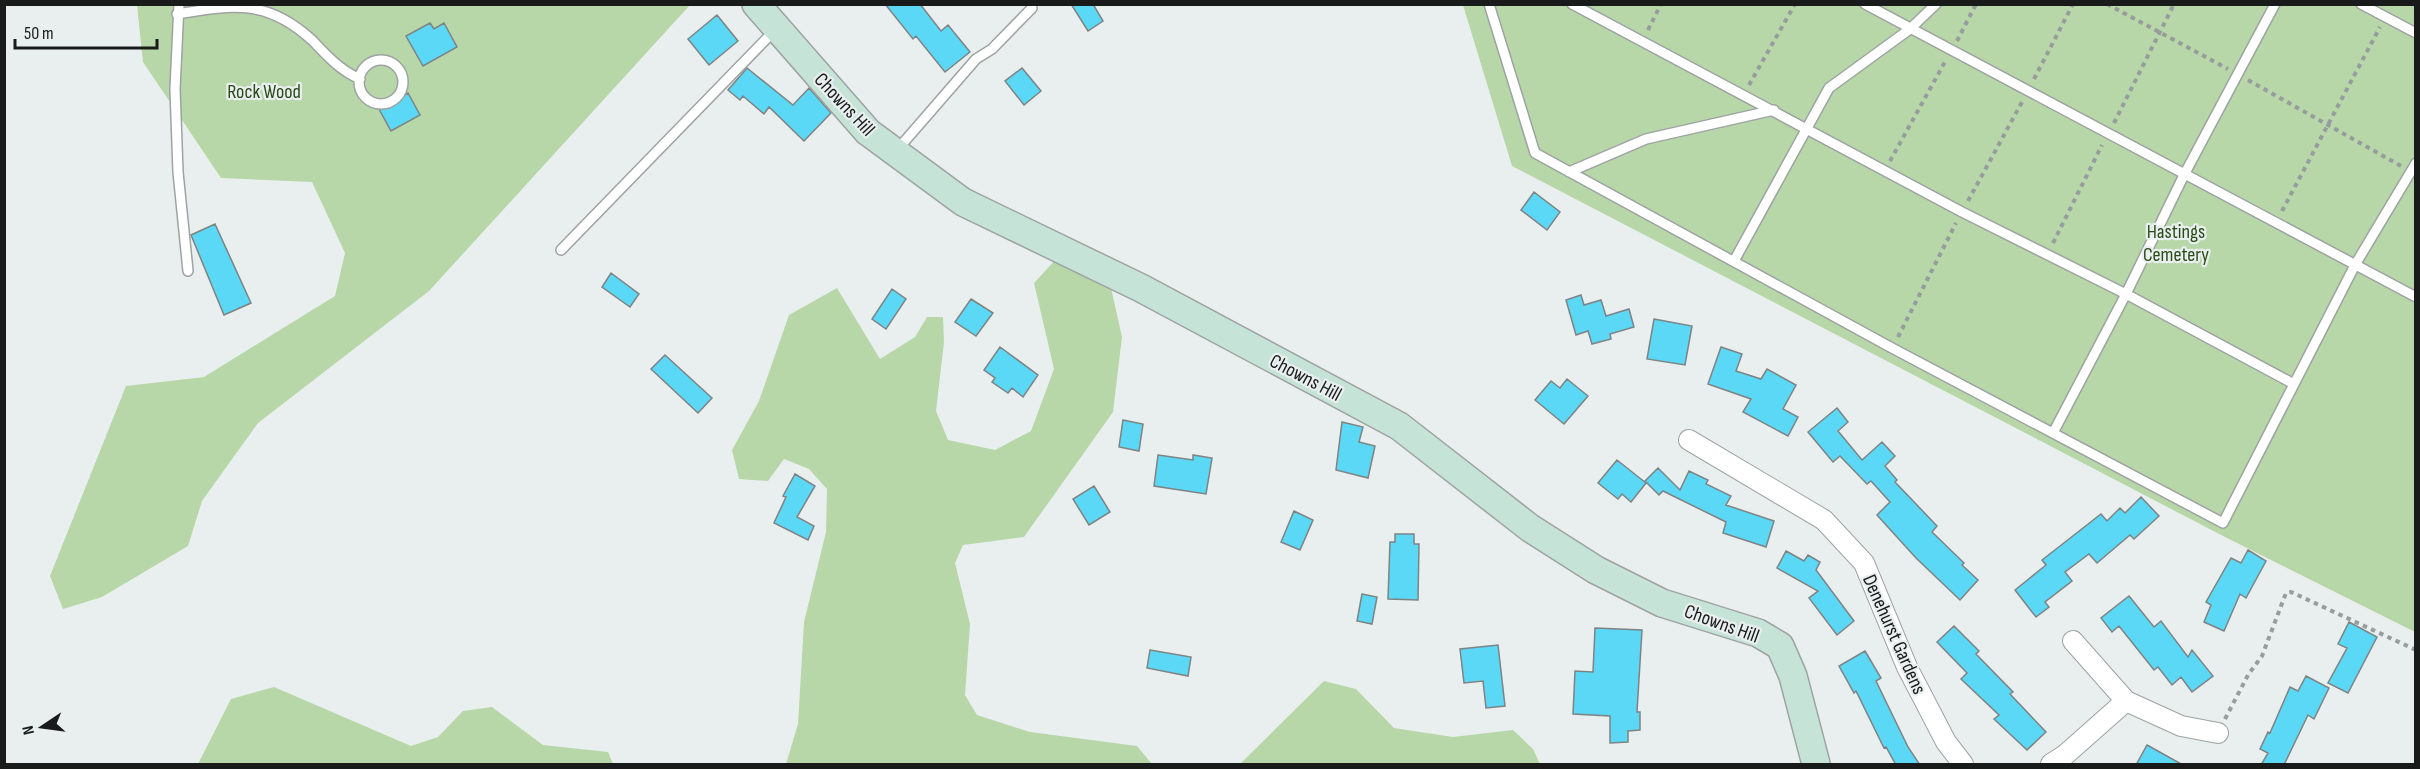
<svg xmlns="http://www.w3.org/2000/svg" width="2420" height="769" font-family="'Sofia Sans Condensed',sans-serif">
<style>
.green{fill:#b7d7a9}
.building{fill:#5bd8f5;stroke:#7e8384;stroke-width:1.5}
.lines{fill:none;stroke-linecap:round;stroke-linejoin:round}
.lane-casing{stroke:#9ea3a2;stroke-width:12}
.street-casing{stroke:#9ea3a2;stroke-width:22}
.secondary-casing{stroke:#9ea3a2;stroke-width:30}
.path{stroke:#989c9c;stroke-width:4;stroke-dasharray:4.5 4.5;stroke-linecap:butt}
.lane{stroke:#fff;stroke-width:9}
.street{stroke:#fff;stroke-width:20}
.secondary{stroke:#c5e4d7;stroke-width:27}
.labels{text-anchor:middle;stroke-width:4.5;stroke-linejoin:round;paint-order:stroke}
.park-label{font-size:20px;fill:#294a16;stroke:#e9efee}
.street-label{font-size:20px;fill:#191b1b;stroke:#e9efee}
</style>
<rect width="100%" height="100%" fill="#e9efee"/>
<!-- green -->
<path class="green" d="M 137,5 L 690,5 L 429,291 L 258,423 L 202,501 L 188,546 L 102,597 L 63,609 L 50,576 L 126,386 L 204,377 L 335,296 L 345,253 L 312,182 L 221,178 L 143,62 Z
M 1463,5 L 2415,5 L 2415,632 L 2225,537 L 1512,166 Z
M 1058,257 L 1111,288 L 1122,337 L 1113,412 L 1024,537 L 963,545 L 955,563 L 970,624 L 965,695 L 977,715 L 1030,732 L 1137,746 L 1152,764 L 786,764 L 798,724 L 804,622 L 826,532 L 827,489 L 809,469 L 784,459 L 768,481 L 739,479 L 732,450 L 759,401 L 789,315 L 837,288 L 880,359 L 915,337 L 927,317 L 943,317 L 944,342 L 936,411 L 948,440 L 995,450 L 1031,431 L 1054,369 L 1034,283 Z
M 1324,681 L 1356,689 L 1394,728 L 1453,737 L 1513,730 L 1533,749 L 1540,764 L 1240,764 Z
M 274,687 L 411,746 L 438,737 L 463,711 L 492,707 L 543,745 L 608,752 L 613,764 L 198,764 L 231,699 Z"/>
<!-- building -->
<path class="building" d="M 885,4 L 920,4 L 941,31 L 948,25 L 970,52 L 945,72 L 916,36 L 913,39 Z
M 1071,4 L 1093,4 L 1103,21 L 1088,31 Z
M 717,15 L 738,41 L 709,65 L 688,39 Z
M 430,23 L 434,29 L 444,23 L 457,47 L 423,66 L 406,36 Z
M 747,68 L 793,105 L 809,88 L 831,113 L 804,141 L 769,107 L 764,114 L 743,96 L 740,100 L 728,90 Z
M 1022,68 L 1041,91 L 1024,105 L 1005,81 Z
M 408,93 L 420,115 L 391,131 L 379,109 Z
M 1534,192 L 1560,212 L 1547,230 L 1521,210 Z
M 215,224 L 251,303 L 224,315 L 191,235 Z
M 611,273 L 639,294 L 630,307 L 602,287 Z
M 892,289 L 906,299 L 886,329 L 872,319 Z
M 1581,295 L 1584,305 L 1601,300 L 1606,316 L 1629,309 L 1634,327 L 1610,334 L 1611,339 L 1592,344 L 1588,331 L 1576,335 L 1566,300 Z
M 971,299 L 993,313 L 976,336 L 955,322 Z
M 1654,319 L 1692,326 L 1685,365 L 1647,359 Z
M 1000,347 L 1038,375 L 1023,397 L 1012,388 L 1008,393 L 992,382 L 995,378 L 984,370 Z
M 1721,347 L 1742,354 L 1736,371 L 1761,379 L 1767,369 L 1796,385 L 1783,409 L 1798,417 L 1788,436 L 1743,412 L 1751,399 L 1708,384 Z
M 665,355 L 712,398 L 698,413 L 651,369 Z
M 1567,379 L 1588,396 L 1564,424 L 1535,400 L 1551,381 L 1560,388 Z
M 1837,408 L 1848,422 L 1838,431 L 1862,460 L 1882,442 L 1895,456 L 1885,466 L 1897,480 L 1895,482 L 1937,526 L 1932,532 L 1964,563 L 1962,565 L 1978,580 L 1960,600 L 1916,558 L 1877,515 L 1890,502 L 1871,481 L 1867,484 L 1840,456 L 1833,462 L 1808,432 Z
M 1123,420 L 1143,424 L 1139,451 L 1119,447 Z
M 1342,422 L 1363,427 L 1359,442 L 1375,446 L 1368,478 L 1336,470 Z
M 1158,455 L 1193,460 L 1193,455 L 1212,458 L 1206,494 L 1154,486 Z
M 1617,460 L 1646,483 L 1631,502 L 1622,494 L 1618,499 L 1598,483 Z
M 1658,468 L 1680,490 L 1689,471 L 1708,480 L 1706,484 L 1731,496 L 1726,505 L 1774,521 L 1766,547 L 1723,533 L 1726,522 L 1663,491 L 1659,495 L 1645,481 Z
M 795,474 L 815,486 L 797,517 L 814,526 L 808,540 L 774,523 L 786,497 L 783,496 Z
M 1094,486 L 1110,512 L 1089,525 L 1073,499 Z
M 2141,497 L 2159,516 L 2134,539 L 2130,535 L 2097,563 L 2089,554 L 2065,572 L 2072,581 L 2045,602 L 2049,607 L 2036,617 L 2015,590 L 2046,565 L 2042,560 L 2101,514 L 2107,521 L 2120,508 L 2125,513 Z
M 1294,511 L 1313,520 L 1300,550 L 1281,542 Z
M 1395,534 L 1414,534 L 1414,544 L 1419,544 L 1418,600 L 1388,599 L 1390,542 L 1395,542 Z
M 2248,550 L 2266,561 L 2246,598 L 2240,594 L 2224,631 L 2204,622 L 2211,605 L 2206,602 L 2231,558 L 2241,563 Z
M 1786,551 L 1804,561 L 1808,555 L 1820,562 L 1816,570 L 1854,621 L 1837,635 L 1809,598 L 1818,591 L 1777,568 Z
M 1362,594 L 1377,597 L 1372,624 L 1357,621 Z
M 2129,596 L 2154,627 L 2161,621 L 2188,657 L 2192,650 L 2213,676 L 2192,692 L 2181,677 L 2172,685 L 2158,667 L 2154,670 L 2119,626 L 2112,632 L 2101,618 Z
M 2349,622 L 2377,637 L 2348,693 L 2328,683 L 2347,648 L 2338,644 Z
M 1954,626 L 1979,651 L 1976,654 L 2013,692 L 2010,694 L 2046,732 L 2027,750 L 1994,719 L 1999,715 L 1961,679 L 1967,673 L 1937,642 Z
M 1595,628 L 1642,630 L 1637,712 L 1640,712 L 1640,730 L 1628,731 L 1628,742 L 1610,743 L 1610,716 L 1573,714 L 1575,671 L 1593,672 Z
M 1498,645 L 1505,706 L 1486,708 L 1483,681 L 1464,683 L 1460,649 Z
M 1150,650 L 1191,657 L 1188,676 L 1147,668 Z
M 1865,651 L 1881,678 L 1876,681 L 1908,747 L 1920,765 L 1896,765 L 1886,747 L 1884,748 L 1856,691 L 1854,693 L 1839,666 Z
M 2306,676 L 2329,688 L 2314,719 L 2308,715 L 2284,765 L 2261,765 L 2268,753 L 2260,749 L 2268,732 L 2270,733 L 2290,687 L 2298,691 Z
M 2147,745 L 2183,765 L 2136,765 Z"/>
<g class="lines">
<!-- lane casing -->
<g class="lane-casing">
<path id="lane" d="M 179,4 L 175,89 L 178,172 L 188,271
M 1489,4 L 1535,153 L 1892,348 L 2223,523 L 2355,265 L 2416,163
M 1572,4 L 1962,212 L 2126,294 L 2294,384
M 1865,4 L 2416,297
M 2361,4 L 2416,33
M 177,14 C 237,4 269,0 313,41 C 327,56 341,71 360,79
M359 82a22 22 0 1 1 44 0a22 22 0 1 1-44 0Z
M 897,150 L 976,59 L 992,49 L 1032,8
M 1569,172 L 1646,139 L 1774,110
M 561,250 L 775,30
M 1734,261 L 1829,88 L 1910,29 L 1936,4
M 2053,433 L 2126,294 L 2184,175 L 2275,4"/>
</g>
<!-- street casing -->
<g class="street-casing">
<path id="street" d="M 1689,440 L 1824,520 L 1864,563 L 1907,667 L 1946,742 L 1963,764
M 2073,641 L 2126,701 L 2181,726 L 2218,733
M 2051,764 L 2065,755 L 2126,701"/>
</g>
<!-- secondary casing -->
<g class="secondary-casing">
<path id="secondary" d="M 756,4 L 868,132 L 963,202 L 1141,288 L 1399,426 L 1530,528 L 1596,570 L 1662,603 L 1758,633 L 1780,646 L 1793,676 L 1816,764"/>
</g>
<!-- path -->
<path class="path" d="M 2107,4 L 2228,69
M 1648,30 L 1661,4
M 1957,41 L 1976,4
M 2034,79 L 2073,4
M 2248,80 L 2401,166
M 1749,85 L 1795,4
M 2114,123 L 2174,4
M 1890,161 L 1946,60
M 1968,201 L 2022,102
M 2282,211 L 2380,27
M 2053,243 L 2102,145
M 1898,337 L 1956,223
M 2225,719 L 2248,675 L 2262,656 L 2286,593 L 2291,592 L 2416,650"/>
<!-- lane -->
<use href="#lane" class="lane"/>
<!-- street -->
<use href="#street" class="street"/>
<!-- secondary -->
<use href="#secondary" class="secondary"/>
</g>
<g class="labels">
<!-- park labels -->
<g class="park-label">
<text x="264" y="98">Rock Wood</text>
<text x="2176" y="238">Hastings<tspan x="2176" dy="23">Cemetery</tspan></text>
</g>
<!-- street labels -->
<g class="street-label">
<text transform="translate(845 104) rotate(47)" y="7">Chowns Hill</text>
<text transform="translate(1306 377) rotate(28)" y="7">Chowns Hill</text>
<text transform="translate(1722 623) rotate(20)" y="7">Chowns Hill</text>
<text transform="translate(1895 634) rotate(66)" y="7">Denehurst Gardens</text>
</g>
</g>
<!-- border -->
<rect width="2420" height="769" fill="none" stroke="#191b1b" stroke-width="12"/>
<!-- north arrow -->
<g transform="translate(42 727) rotate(257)" stroke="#e9efee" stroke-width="4.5" paint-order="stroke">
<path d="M0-4.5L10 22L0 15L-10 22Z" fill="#191b1b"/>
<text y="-9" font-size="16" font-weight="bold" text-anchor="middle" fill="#191b1b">N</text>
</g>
<!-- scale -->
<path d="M15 39v9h142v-9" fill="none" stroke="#191b1b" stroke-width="3"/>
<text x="24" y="39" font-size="18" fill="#191b1b" stroke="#e9efee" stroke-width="4.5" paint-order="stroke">50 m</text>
</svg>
